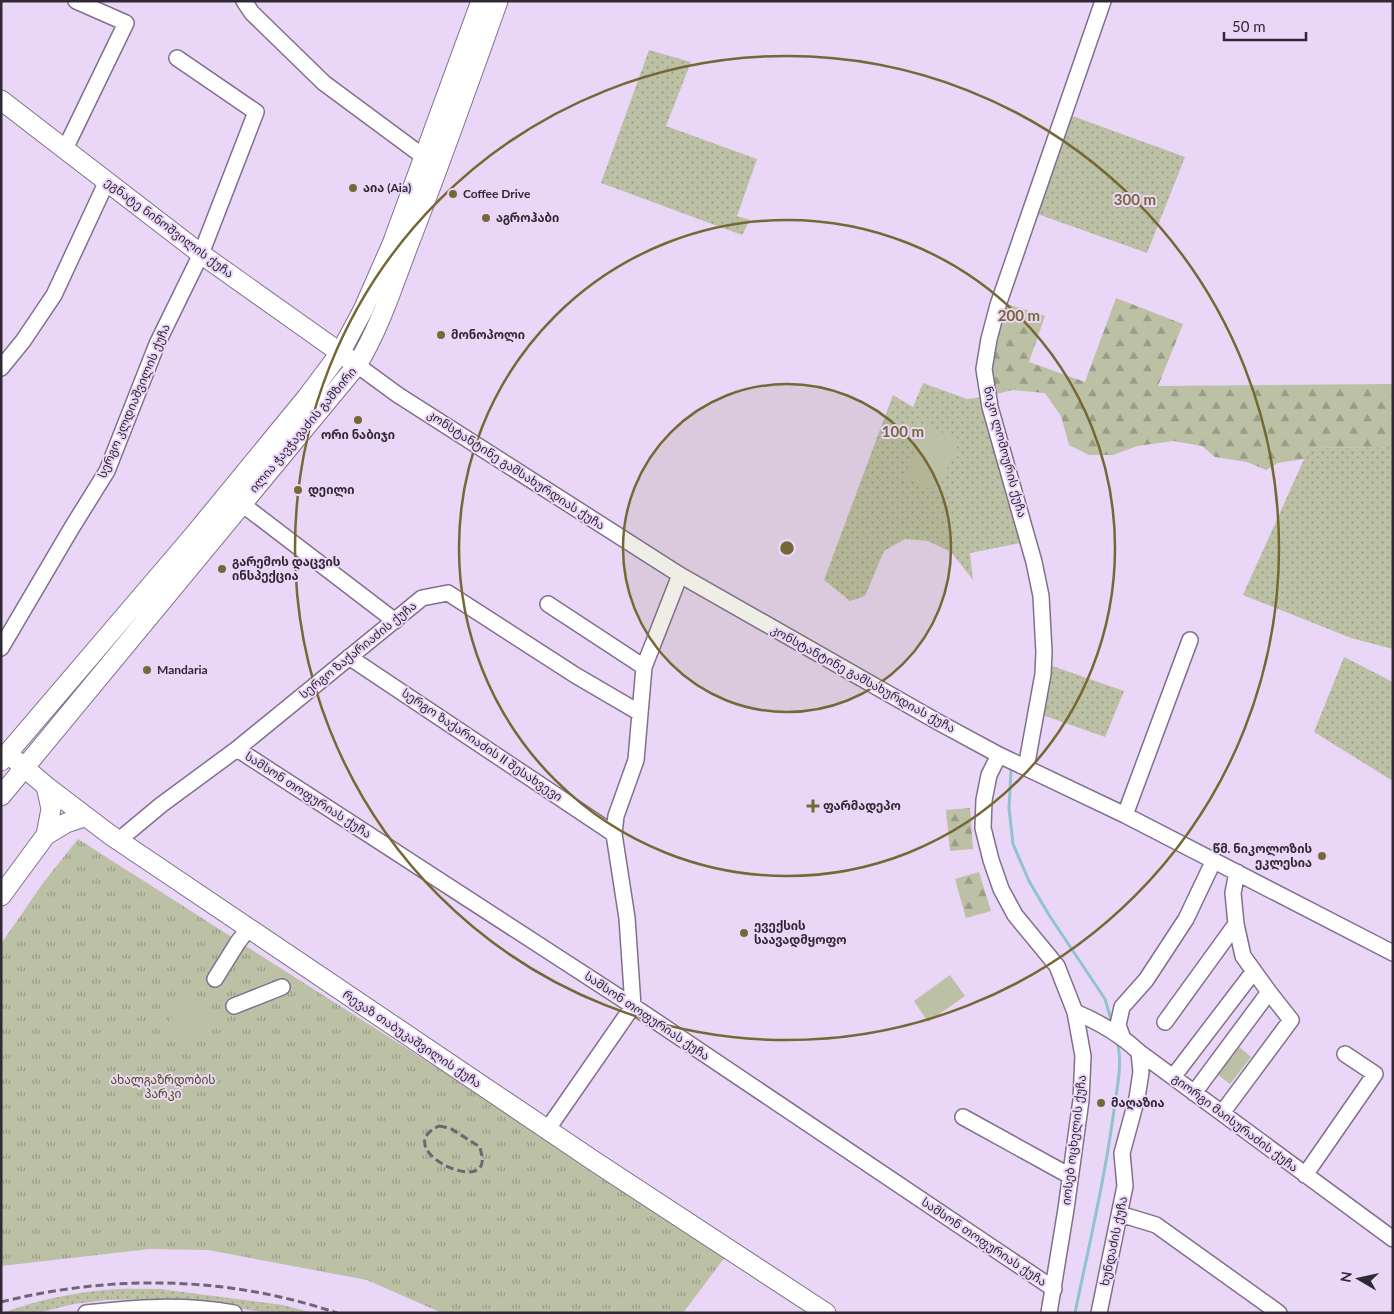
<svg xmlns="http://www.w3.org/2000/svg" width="1394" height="1314" font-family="Lato,'Noto Sans Georgian',sans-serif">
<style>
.grass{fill:url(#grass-dots)}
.forest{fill:url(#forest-firs)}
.park{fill:url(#park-tufts)}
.garden{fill:#bcc0a5}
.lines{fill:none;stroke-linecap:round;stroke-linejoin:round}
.stream{stroke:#90c3ce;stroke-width:3}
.minor-casing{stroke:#81708c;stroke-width:18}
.major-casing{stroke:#81708c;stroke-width:21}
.minor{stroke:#fff;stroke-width:15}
.major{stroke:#fff;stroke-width:19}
.rail{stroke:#706476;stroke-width:3;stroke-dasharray:8 4;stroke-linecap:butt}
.ring{fill:none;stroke:#766835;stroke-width:2.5}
.poi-dot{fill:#766835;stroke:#ead6f6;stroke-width:2}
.labels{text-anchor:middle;stroke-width:4;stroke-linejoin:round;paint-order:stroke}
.poi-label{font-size:12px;font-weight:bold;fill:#302834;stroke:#ead6f6;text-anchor:start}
.street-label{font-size:12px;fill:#302834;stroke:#ead6f6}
.park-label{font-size:12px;fill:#4a4f0d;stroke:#ead6f6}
.centre{fill:#766835;stroke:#ead6f6;stroke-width:2.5}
.ring-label{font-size:15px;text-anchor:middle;font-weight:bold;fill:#766835;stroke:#ead6f6;stroke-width:4;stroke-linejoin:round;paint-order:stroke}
</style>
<defs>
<pattern id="grass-dots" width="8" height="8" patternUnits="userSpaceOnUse" patternTransform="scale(1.25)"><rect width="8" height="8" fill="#bcc0a5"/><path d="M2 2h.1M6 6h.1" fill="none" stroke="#999c87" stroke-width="1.8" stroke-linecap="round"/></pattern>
<pattern id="forest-firs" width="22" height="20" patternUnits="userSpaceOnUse" patternTransform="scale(1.25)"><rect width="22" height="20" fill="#bcc0a5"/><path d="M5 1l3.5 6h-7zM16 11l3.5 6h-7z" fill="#999c87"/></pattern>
<pattern id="park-tufts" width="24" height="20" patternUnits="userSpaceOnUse" patternTransform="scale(1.25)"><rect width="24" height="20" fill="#bcc0a5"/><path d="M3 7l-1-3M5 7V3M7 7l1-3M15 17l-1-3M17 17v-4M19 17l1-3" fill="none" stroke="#999c87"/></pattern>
</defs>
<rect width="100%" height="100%" fill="#ead6f6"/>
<!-- grass -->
<path class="grass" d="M 649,50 L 691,62 L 666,126 L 757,159 L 737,216 L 750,220 L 742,235 L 601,183 Z
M 1064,113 L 1185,157 L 1147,253 L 1029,211 Z
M 923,383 L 967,399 L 984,397 L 1021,543 L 970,553 L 973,580 L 951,552 L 928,541 L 905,539 L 884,551 L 865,596 L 850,601 L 824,580 L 893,395 L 913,407 Z
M 1393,447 L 1393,649 L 1351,638 L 1243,595 L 1309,448 Z
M 1344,657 L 1393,682 L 1393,781 L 1314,732 Z
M 1041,662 L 1124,691 L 1105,737 L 1034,712 Z
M 160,1289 L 283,1305 L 313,1313 L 266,1313 L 222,1305 L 160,1299 L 106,1300 L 74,1304 L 37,1313 L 2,1313 C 35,1301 70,1293 105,1290 C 123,1288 142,1289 160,1289 Z"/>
<!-- forest -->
<path class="forest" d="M 1116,298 L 1183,324 L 1158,386 L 1393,384 L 1393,447 L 1309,448 L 1304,459 L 1278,463 L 1266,470 L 1247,462 L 1215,457 L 1202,446 L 1173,441 L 1137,446 L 1113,455 L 1089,455 L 1069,445 L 1061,416 L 1045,393 L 1013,390 L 984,397 L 998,301 L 1045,316 L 1029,362 L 1085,382 Z
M 970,808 L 973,849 L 950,851 L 946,810 Z
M 979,872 L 991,911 L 966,918 L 955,879 Z"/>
<!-- park -->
<path class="park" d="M 78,839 L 541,1134 L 725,1257 L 683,1313 L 442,1313 L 367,1280 L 208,1250 L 150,1249 L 1,1266 L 1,944 L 43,883 Z"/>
<!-- garden -->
<path class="garden" d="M 928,426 L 960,440 L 936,492 L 904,477 Z
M 950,975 L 965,996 L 928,1022 L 914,1001 Z
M 186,992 L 213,1008 L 188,1049 L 162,1033 Z
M 1238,1046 L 1251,1057 L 1230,1084 L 1216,1073 Z"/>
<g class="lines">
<!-- stream -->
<path class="stream" d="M 1011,771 L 1009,808 L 1013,844 L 1029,881 L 1049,915 L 1105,999 L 1112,1023
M 1075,1313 C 1089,1245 1105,1178 1114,1110 C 1117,1088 1123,1063 1117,1041"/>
<!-- minor casing -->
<g class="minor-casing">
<path id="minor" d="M 244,1 L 252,13 L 324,83 L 424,157
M 65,149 L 126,23 L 76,1
M 357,365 L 398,395 L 680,575 L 938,722 L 999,755 L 1125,815 L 1393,953
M 1,368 L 23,341 L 54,295 L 107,181
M 242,504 L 395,621
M 548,604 L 644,667
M 1,648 L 71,529 L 107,471 L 157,344 L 201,254 L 256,112 L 177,58
M 349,657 L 614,834
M 237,749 L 633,1006 L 1054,1289
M 999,755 L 989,775 L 984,800 L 983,828 L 991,860 L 1001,889 L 1015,915 L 1057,966 L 1075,1012 L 1083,1056 L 1081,1100 L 1066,1209 L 1049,1313
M 1026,768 L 1043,674 L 1044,652 L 1041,596 L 1034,562 L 990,407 L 984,369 L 989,339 L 998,305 L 1103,1
M 1125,815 L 1190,640
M 119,840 L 161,805 L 237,749 L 422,598 L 448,593 L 575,675 L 640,713
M 215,979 L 238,942 L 249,928
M 234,1006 L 282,987
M 1075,1012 C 1099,1022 1120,1034 1139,1052 L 1393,1239
M 1165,1022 L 1236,924
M 1122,1036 L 1118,1025 L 1122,1007 L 1146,980 L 1186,919 L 1214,860
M 1173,1077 L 1254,971
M 1194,1093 L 1269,992 L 1243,956 L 1236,924 L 1233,893 L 1237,872
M 1222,1113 L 1291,1020 L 1269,992
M 963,1117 L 1070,1176
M 547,1130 L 633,1006 L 627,918 L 614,834 L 616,816 L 636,760 L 644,667 L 680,575
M 1305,1175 L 1375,1074 L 1345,1054
M 1120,1214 L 1156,1225 L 1279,1313
M 86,1313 C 135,1307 185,1304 234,1313
M 1099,1313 L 1125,1186 L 1122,1153 L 1137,1098 L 1141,1072 L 1139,1052"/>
</g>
<!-- major casing -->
<g class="major-casing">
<path id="major" d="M 1,100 L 201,254 L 349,359
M 7,753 L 46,786 L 109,834 L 597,1163 L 826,1313
M 1,761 L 193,536 L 307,397 L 340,353 L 363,310 L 392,244 L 481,1
M 46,786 L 51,809 L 46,835
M 1,796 L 357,365 C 381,326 395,279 412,236 C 442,158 470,80 498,1
M 1,896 L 46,835 L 66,823 L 84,817"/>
</g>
<!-- minor -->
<use href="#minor" class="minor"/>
<!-- major -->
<use href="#major" class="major"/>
<!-- rail -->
<path class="rail" d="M 439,1126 L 450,1128 L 480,1147 C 481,1153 484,1160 481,1166 C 471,1187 393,1147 439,1126 Z
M 1,1302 C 113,1274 228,1276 337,1313"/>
</g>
<!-- distance rings -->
<circle cx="787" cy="548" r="164" fill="#766835" fill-opacity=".12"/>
<g class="ring">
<circle cx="787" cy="548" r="164"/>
<circle cx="787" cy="548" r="328"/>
<circle cx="787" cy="548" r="492"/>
</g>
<!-- markers -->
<g class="poi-dot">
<circle cx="353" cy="188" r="5"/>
<circle cx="453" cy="194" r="5"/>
<circle cx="486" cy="218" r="5"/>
<circle cx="441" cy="335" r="5"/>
<circle cx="358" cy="420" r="5"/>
<circle cx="298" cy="490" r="5"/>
<circle cx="222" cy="569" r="5"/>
<circle cx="147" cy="670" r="5"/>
<path d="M810.5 798.5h5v5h5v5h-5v5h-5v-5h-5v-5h5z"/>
<circle cx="1322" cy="856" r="5"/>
<circle cx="744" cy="933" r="5"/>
<circle cx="1101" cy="1103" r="5"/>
</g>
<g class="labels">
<!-- poi labels -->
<g class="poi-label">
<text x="363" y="192">აია (Aia)</text>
<text x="463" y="198">Coffee Drive</text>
<text x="496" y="222">აგროჰაბი</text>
<text x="451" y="339">მონოპოლი</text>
<text x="358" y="439" text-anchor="middle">ორი ნაბიჯი</text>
<text x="308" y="494">დეილი</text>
<text x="232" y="566">გარემოს დაცვის<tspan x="232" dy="14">ინსპექცია</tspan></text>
<text x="157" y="674">Mandaria</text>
<text x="823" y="810">ფარმადეპო</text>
<text x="1312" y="853" text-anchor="end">წმ. ნიკოლოზის<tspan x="1312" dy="14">ეკლესია</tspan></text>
<text x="754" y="930">ევექსის<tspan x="754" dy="14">საავადმყოფო</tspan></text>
<text x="1111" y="1107">მაღაზია</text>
</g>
<!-- street labels -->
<g class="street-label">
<text transform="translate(169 228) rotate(37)" y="4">ეგნატე ნინოშვილის ქუჩა</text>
<text transform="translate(134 401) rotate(-67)" y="4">სერგო კლდიაშვილის ქუჩა</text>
<text transform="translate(303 430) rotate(-50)" y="4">ილია ჭავჭავაძის გამზირი</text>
<text transform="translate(1005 452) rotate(75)" y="4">ნიკო ლომოურის ქუჩა</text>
<text transform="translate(516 470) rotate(33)" y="4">კონსტანტინე გამსახურდიას ქუჩა</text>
<text transform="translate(358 650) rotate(-39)" y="4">სერგო ზაქარიაძის ქუჩა</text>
<text transform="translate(863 679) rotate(29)" y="4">კონსტანტინე გამსახურდიას ქუჩა</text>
<text transform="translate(482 745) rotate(34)" y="4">სერგო ზაქარიაძის II შესახვევი</text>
<text transform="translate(308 795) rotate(33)" y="4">სამსონ თოფურიას ქუჩა</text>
<text transform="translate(647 1016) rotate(34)" y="4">სამსონ თოფურიას ქუჩა</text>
<text transform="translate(412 1039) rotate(34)" y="4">რევაზ თაბუკაშვილის ქუჩა</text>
<text transform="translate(1235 1123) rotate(37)" y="4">გიორგი მაისურაძის ქუჩა</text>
<text transform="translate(1074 1140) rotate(-83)" y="4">იოსებ ოცხელის ქუჩა</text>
<text transform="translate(1114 1241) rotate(-78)" y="4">ხუნდაძის ქუჩა</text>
<text transform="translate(984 1242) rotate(34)" y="4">სამსონ თოფურიას ქუჩა</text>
</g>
<!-- park labels -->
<g class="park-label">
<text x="163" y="1084">ახალგაზრდობის<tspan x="163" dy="14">პარკი</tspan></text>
</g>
</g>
<circle cx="787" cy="548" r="8" class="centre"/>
<g class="ring-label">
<text x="1135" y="205">300 m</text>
<text x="1019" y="321">200 m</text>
<text x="903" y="437">100 m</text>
</g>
<!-- border -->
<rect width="1394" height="1314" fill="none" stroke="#302834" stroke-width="5"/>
<!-- north arrow -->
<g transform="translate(1359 1279) rotate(279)" stroke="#ead6f6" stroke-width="4" paint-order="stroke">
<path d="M0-4L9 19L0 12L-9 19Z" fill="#302834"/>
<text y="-8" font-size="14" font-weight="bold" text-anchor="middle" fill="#302834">N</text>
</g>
<!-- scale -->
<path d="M1224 32v8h82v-8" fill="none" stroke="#302834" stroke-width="2.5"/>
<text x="1232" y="32" font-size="15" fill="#302834" stroke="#ead6f6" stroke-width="4" paint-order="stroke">50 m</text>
</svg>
